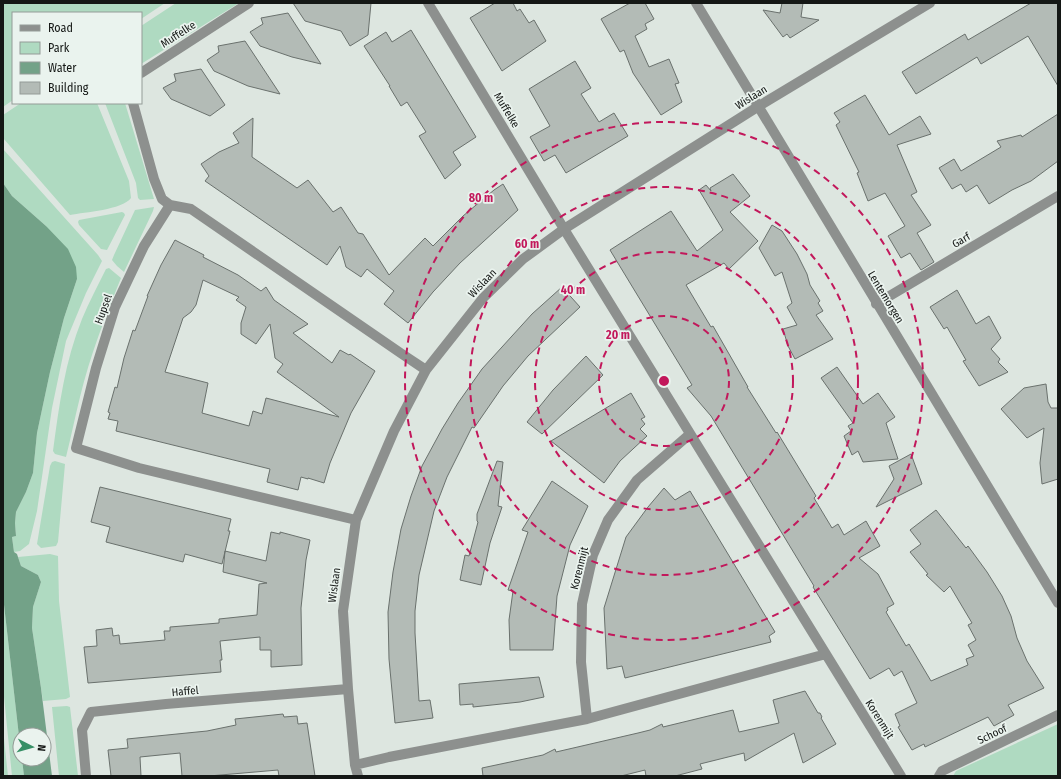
<svg xmlns="http://www.w3.org/2000/svg" width="1061" height="779" font-family="'Fira Sans Condensed',sans-serif">
<style>
.green{fill:#afdac1}
.water{fill:#73a288}
.building{fill:#b3bbb6;stroke:#6a716d;fill-rule:evenodd}
.lines{fill:none;stroke-linecap:round;stroke-linejoin:round}
.street{stroke:#8d908e;stroke-width:10}
.ring{fill:none;stroke:#c2185b;stroke-width:2;stroke-dasharray:7 5}
.labels{text-anchor:middle;stroke-width:3.5;stroke-linejoin:round;paint-order:stroke}
.street-label{font-size:11px;fill:#141715;stroke:#eaf3ee}
.centre{fill:#c2185b;stroke:#eaf3ee;stroke-width:2}
.ring-label{font-size:12px;text-anchor:middle;font-weight:bold;fill:#c2185b;stroke:#eaf3ee;stroke-width:3.5;stroke-linejoin:round;paint-order:stroke}
</style>
<rect width="100%" height="100%" fill="#dde6e0"/>
<!-- green -->
<path class="green" d="M 3,3 L 165,3 L 141,19 L 141,13 L 13,13 L 13,100 L 3,107 Z
M 176,3 L 239,3 L 141,64 L 141,26 Z
M 21,103 L 97,103 L 129,181 L 131,198 C 122,210 85,212 70,215 L 3,138 L 3,115 Z
M 105,103 L 125,103 L 154,199 L 140,200 L 138,198 L 136,183 Z
M 3,149 L 98,255 L 102,261 L 86,293 L 66,341 L 52,408 L 37,511 L 29,544 L 20,551 L 14,552 L 12,537 L 16,536 L 15,523 L 16,512 L 26,492 L 33,473 L 37,433 L 50,372 L 64,318 L 77,279 L 46,226 L 12,196 L 3,183 Z
M 154,207 L 153,211 L 124,272 L 117,266 L 112,260 L 114,255 L 135,210 Z
M 122,212 L 124,213 L 125,215 L 107,250 L 101,249 L 79,225 L 78,222 L 79,220 Z
M 109,268 L 121,278 C 105,317 90,356 80,397 C 75,417 71,437 66,457 L 55,454 L 53,451 C 59,406 65,361 82,319 C 89,302 98,285 106,269 Z
M 55,461 L 65,464 L 58,542 L 56,546 L 41,548 L 37,544 L 50,466 L 52,462 Z
M 50,554 L 58,556 L 59,601 L 70,697 L 66,699 L 43,701 L 32,628 L 33,607 L 41,582 L 38,575 L 21,566 L 18,557 Z
M 3,596 L 20,745 L 20,759 L 22,759 L 24,776 L 12,776 L 3,687 Z
M 67,706 L 70,707 L 78,776 L 59,776 L 52,707 Z
M 1058,724 L 1058,776 L 953,776 L 956,771 Z
M 3,729 L 8,776 L 3,776 Z"/>
<!-- water -->
<path class="water" d="M 3,183 L 12,196 L 46,226 L 68,249 L 76,267 L 77,279 L 64,318 L 50,372 L 37,433 L 33,473 L 26,492 L 16,512 L 15,523 L 16,536 L 12,537 L 14,552 L 17,554 L 21,566 L 38,575 L 41,582 L 33,607 L 32,628 L 41,688 L 52,776 L 24,776 L 22,759 L 44,759 L 44,735 L 20,735 L 20,745 L 3,596 Z"/>
<!-- building -->
<path class="building" d="M 293,3 L 371,3 L 368,35 L 350,46 L 341,31 L 305,21 Z
M 495,3 L 513,3 L 517,11 L 520,9 L 529,23 L 534,20 L 546,41 L 502,71 L 470,18 Z
M 630,3 L 645,3 L 654,19 L 645,24 L 647,29 L 635,36 L 649,67 L 669,59 L 679,83 L 675,84 L 682,102 L 661,115 L 633,73 L 624,50 L 620,52 L 601,19 Z
M 782,3 L 803,3 L 801,17 L 819,20 L 790,38 L 787,34 L 783,37 L 763,10 L 780,13 Z
M 1031,3 L 1058,3 L 1058,86 L 1028,36 L 981,64 L 977,57 L 916,94 L 902,72 L 965,34 L 968,40 Z
M 288,13 L 321,64 L 292,57 L 260,46 L 250,32 L 263,24 L 261,18 Z
M 411,30 L 476,137 L 453,152 L 461,165 L 445,179 L 419,136 L 426,132 L 407,102 L 401,106 L 389,86 L 390,86 L 364,46 L 386,32 L 392,42 Z
M 245,41 L 280,94 L 248,86 L 214,71 L 207,60 L 219,52 L 218,46 Z
M 575,61 L 591,88 L 581,94 L 599,122 L 614,113 L 628,136 L 566,173 L 555,155 L 544,161 L 530,137 L 550,126 L 529,89 Z
M 201,69 L 225,105 L 210,116 L 171,99 L 163,88 L 176,81 L 174,74 Z
M 865,95 L 889,135 L 920,116 L 931,134 L 897,145 L 917,192 L 911,195 L 931,225 L 917,233 L 934,262 L 921,270 L 910,253 L 901,258 L 888,236 L 905,226 L 885,193 L 868,201 L 857,173 L 859,172 L 836,125 L 840,122 L 834,113 Z
M 1058,114 L 1058,161 L 1031,181 L 1012,190 L 989,204 L 977,185 L 966,192 L 961,184 L 952,189 L 939,168 L 954,159 L 961,171 L 1001,147 L 997,141 L 1021,135 L 1022,137 Z
M 253,118 L 252,157 L 297,188 L 308,180 L 333,212 L 341,207 L 358,233 L 363,234 L 389,275 L 425,238 L 433,246 L 463,216 L 494,190 L 503,184 L 518,210 L 460,263 L 433,292 L 408,323 L 384,304 L 394,291 L 367,269 L 361,277 L 346,267 L 340,246 L 327,265 L 205,181 L 209,176 L 201,164 L 219,152 L 239,143 L 233,133 Z
M 733,174 L 750,196 L 730,212 L 758,241 L 729,269 L 724,263 L 686,285 L 711,327 L 713,326 L 748,387 L 747,387 L 776,433 L 777,432 L 816,496 L 814,498 L 832,528 L 838,524 L 844,535 L 866,521 L 880,546 L 859,558 L 878,574 L 894,604 L 887,608 L 888,610 L 886,612 L 906,646 L 909,644 L 931,681 L 968,665 L 966,659 L 974,656 L 968,645 L 976,640 L 968,625 L 972,623 L 950,586 L 944,592 L 926,575 L 928,574 L 910,552 L 921,544 L 910,530 L 936,510 L 966,548 L 968,546 L 987,572 L 1002,596 L 1011,616 L 1017,638 L 1027,661 L 1044,688 L 1008,705 L 1014,715 L 994,726 L 988,717 L 925,747 L 924,744 L 912,750 L 898,727 L 900,726 L 895,714 L 917,703 L 902,671 L 894,676 L 889,668 L 870,679 L 813,587 L 814,586 L 711,416 L 687,388 L 692,385 L 610,250 L 671,211 L 697,251 L 723,230 L 699,190 L 706,185 L 711,191 L 710,188 Z
M 772,225 L 782,231 L 797,254 L 807,274 L 810,285 L 820,301 L 818,303 L 823,311 L 816,315 L 833,339 L 795,359 L 788,346 L 783,329 L 797,325 L 787,307 L 792,303 L 782,272 L 775,276 L 759,248 Z
M 175,240 L 204,255 L 203,257 L 238,275 L 261,291 L 266,287 L 274,300 L 308,324 L 293,333 L 332,363 L 340,350 L 349,355 L 350,354 L 375,371 L 351,413 L 330,463 L 324,483 L 308,478 L 308,479 L 301,477 L 298,490 L 267,482 L 270,469 L 116,431 L 118,421 L 108,419 L 110,413 L 108,412 L 115,387 L 117,388 L 124,358 L 133,330 L 135,331 L 148,296 L 147,296 L 161,265 ZM 203,280 L 239,297 L 236,300 L 246,307 L 241,323 L 241,334 L 256,344 L 270,324 L 275,358 L 283,364 L 277,372 L 339,417 L 266,398 L 262,414 L 253,411 L 249,426 L 202,413 L 208,383 L 165,372 L 183,318 L 191,312 L 196,305 Z
M 562,287 L 580,307 L 528,356 L 503,386 L 474,428 L 472,427 L 447,477 L 434,511 L 419,575 L 415,611 L 415,633 L 419,701 L 430,700 L 433,718 L 395,723 L 389,659 L 388,612 L 393,572 L 401,529 L 411,496 L 422,466 L 442,429 L 458,403 L 482,369 L 532,314 Z
M 957,290 L 976,324 L 989,316 L 1001,338 L 991,349 L 1000,359 L 998,362 L 1008,372 L 979,386 L 963,361 L 966,360 L 947,327 L 944,329 L 930,307 Z
M 586,356 L 603,375 L 542,434 L 527,422 L 553,390 Z
M 837,367 L 863,404 L 878,393 L 895,417 L 886,423 L 898,459 L 863,462 L 858,451 L 852,455 L 844,436 L 851,431 L 848,426 L 853,423 L 821,378 Z
M 1046,384 L 1048,402 L 1051,408 L 1058,408 L 1058,479 L 1042,484 L 1040,463 L 1044,428 L 1027,438 L 1001,409 L 1024,388 Z
M 631,393 L 645,417 L 641,419 L 645,424 L 640,429 L 647,436 L 620,461 L 604,483 L 551,441 Z
M 911,454 L 922,484 L 876,507 L 894,479 L 889,466 Z
M 497,461 L 503,462 L 498,506 L 502,507 L 490,543 L 481,585 L 460,580 L 465,555 L 469,556 L 478,522 L 477,521 L 477,514 Z
M 552,481 L 588,506 L 570,545 L 557,596 L 553,650 L 510,650 L 509,620 L 513,591 L 508,590 L 528,532 L 522,530 Z
M 100,487 L 231,519 L 228,531 L 230,531 L 222,564 L 185,554 L 183,562 L 106,542 L 110,527 L 91,522 Z
M 664,488 L 675,500 L 690,491 L 775,632 L 769,636 L 771,642 L 625,678 L 622,666 L 607,669 L 604,608 L 626,537 L 648,507 Z
M 271,532 L 280,534 L 280,532 L 310,540 L 306,560 L 301,608 L 302,665 L 271,667 L 271,650 L 260,650 L 260,637 L 220,641 L 222,660 L 220,660 L 221,672 L 88,683 L 84,647 L 97,646 L 96,630 L 112,628 L 113,636 L 119,635 L 120,644 L 143,642 L 165,640 L 164,631 L 170,631 L 170,627 L 219,623 L 219,619 L 257,615 L 259,584 L 267,583 L 223,572 L 225,551 L 266,561 Z
M 539,677 L 544,697 L 520,702 L 473,707 L 473,704 L 460,705 L 459,684 Z
M 805,691 L 818,713 L 820,713 L 822,717 L 821,718 L 836,744 L 803,763 L 794,733 L 745,761 L 744,753 L 700,764 L 702,769 L 675,776 L 646,776 L 645,770 L 621,776 L 483,776 L 482,768 L 543,755 L 555,749 L 556,752 L 638,733 L 650,730 L 662,724 L 663,727 L 733,710 L 739,732 L 779,723 L 773,700 Z
M 283,714 L 284,717 L 297,716 L 298,724 L 307,723 L 315,776 L 279,776 L 278,770 L 209,776 L 182,776 L 180,753 L 140,757 L 141,776 L 111,776 L 108,750 L 128,748 L 127,739 L 207,731 L 236,725 L 235,719 Z"/>
<g class="lines">
<!-- street -->
<path class="street" d="M 428,3 L 564,229 L 901,776
M 696,3 C 816,203 936,403 1058,603
M 141,73 L 249,3
M 133,103 L 154,179 L 162,199 L 170,205 L 191,209 L 402,354 L 426,370
M 170,205 L 144,246 L 115,307 L 96,368 L 76,448 L 139,468 L 356,520
M 876,304 L 1058,196
M 587,719 L 581,662 L 582,604 L 593,555 L 608,520 L 637,480 L 690,434
M 355,765 L 389,757 L 587,719 L 826,654
M 86,776 L 82,730 L 91,712 L 166,704 L 348,689
M 358,776 L 355,765 L 348,689 L 343,611 L 356,520 L 394,431 L 426,370 L 483,298 L 523,259 L 564,229 L 759,106 L 930,3
M 939,776 L 942,771 L 1058,715"/>
</g>
<!-- distance rings -->
<g class="ring">
<circle cx="664" cy="381" r="65"/>
<circle cx="664" cy="381" r="129"/>
<circle cx="664" cy="381" r="194"/>
<circle cx="664" cy="381" r="259"/>
</g>
<g class="labels">
<!-- street labels -->
<g class="street-label">
<text transform="translate(178 34) rotate(-33)" y="4">Muffelke</text>
<text transform="translate(751 97) rotate(-32)" y="4">Wislaan</text>
<text transform="translate(507 110) rotate(59)" y="4">Muffelke</text>
<text transform="translate(961 240) rotate(-31)" y="4">Garf</text>
<text transform="translate(482 283) rotate(-46)" y="4">Wislaan</text>
<text transform="translate(886 297) rotate(59)" y="4">Lentemorgen</text>
<text transform="translate(103 309) rotate(-70)" y="4">Hupsel</text>
<text transform="translate(579 568) rotate(-76)" y="4">Korenmijt</text>
<text transform="translate(334 585) rotate(-82)" y="4">Wislaan</text>
<text transform="translate(185 691) rotate(-5)" y="4">Haffel</text>
<text transform="translate(880 719) rotate(58)" y="4">Korenmijt</text>
<text transform="translate(992 734) rotate(-26)" y="4">Schoof</text>
</g>
</g>
<circle cx="664" cy="381" r="6" class="centre"/>
<g class="ring-label">
<text x="481" y="202">80 m</text>
<text x="527" y="248">60 m</text>
<text x="573" y="294">40 m</text>
<text x="618" y="339">20 m</text>
</g>
<!-- border -->
<rect width="1061" height="779" fill="none" stroke="#141715" stroke-width="8"/>
<!-- legend -->
<rect x="12" y="12" width="130" height="92" fill="#eaf3ee" stroke="#949b97"/>
<rect x="20" y="25" width="20" height="6" fill="#8d908e" stroke="#949b97"/>
<text x="48" y="32" font-size="12" fill="#141715">Road</text>
<rect x="20" y="42" width="20" height="12" fill="#afdac1" stroke="#949b97"/>
<text x="48" y="52" font-size="12" fill="#141715">Park</text>
<rect x="20" y="62" width="20" height="12" fill="#73a288" stroke="#949b97"/>
<text x="48" y="72" font-size="12" fill="#141715">Water</text>
<rect x="20" y="82" width="20" height="12" fill="#b3bbb6" stroke="#949b97"/>
<text x="48" y="92" font-size="12" fill="#141715">Building</text>
<!-- north arrow -->
<g transform="translate(32 747) rotate(96)"><circle r="19" fill="#eaf3ee" stroke="#949b97"/>
<path d="M0-3L7 15L0 10L-7 15Z" fill="#368f65"/>
<text y="-6" font-size="11" font-weight="bold" text-anchor="middle" fill="#141715">N</text>
</g>
</svg>
